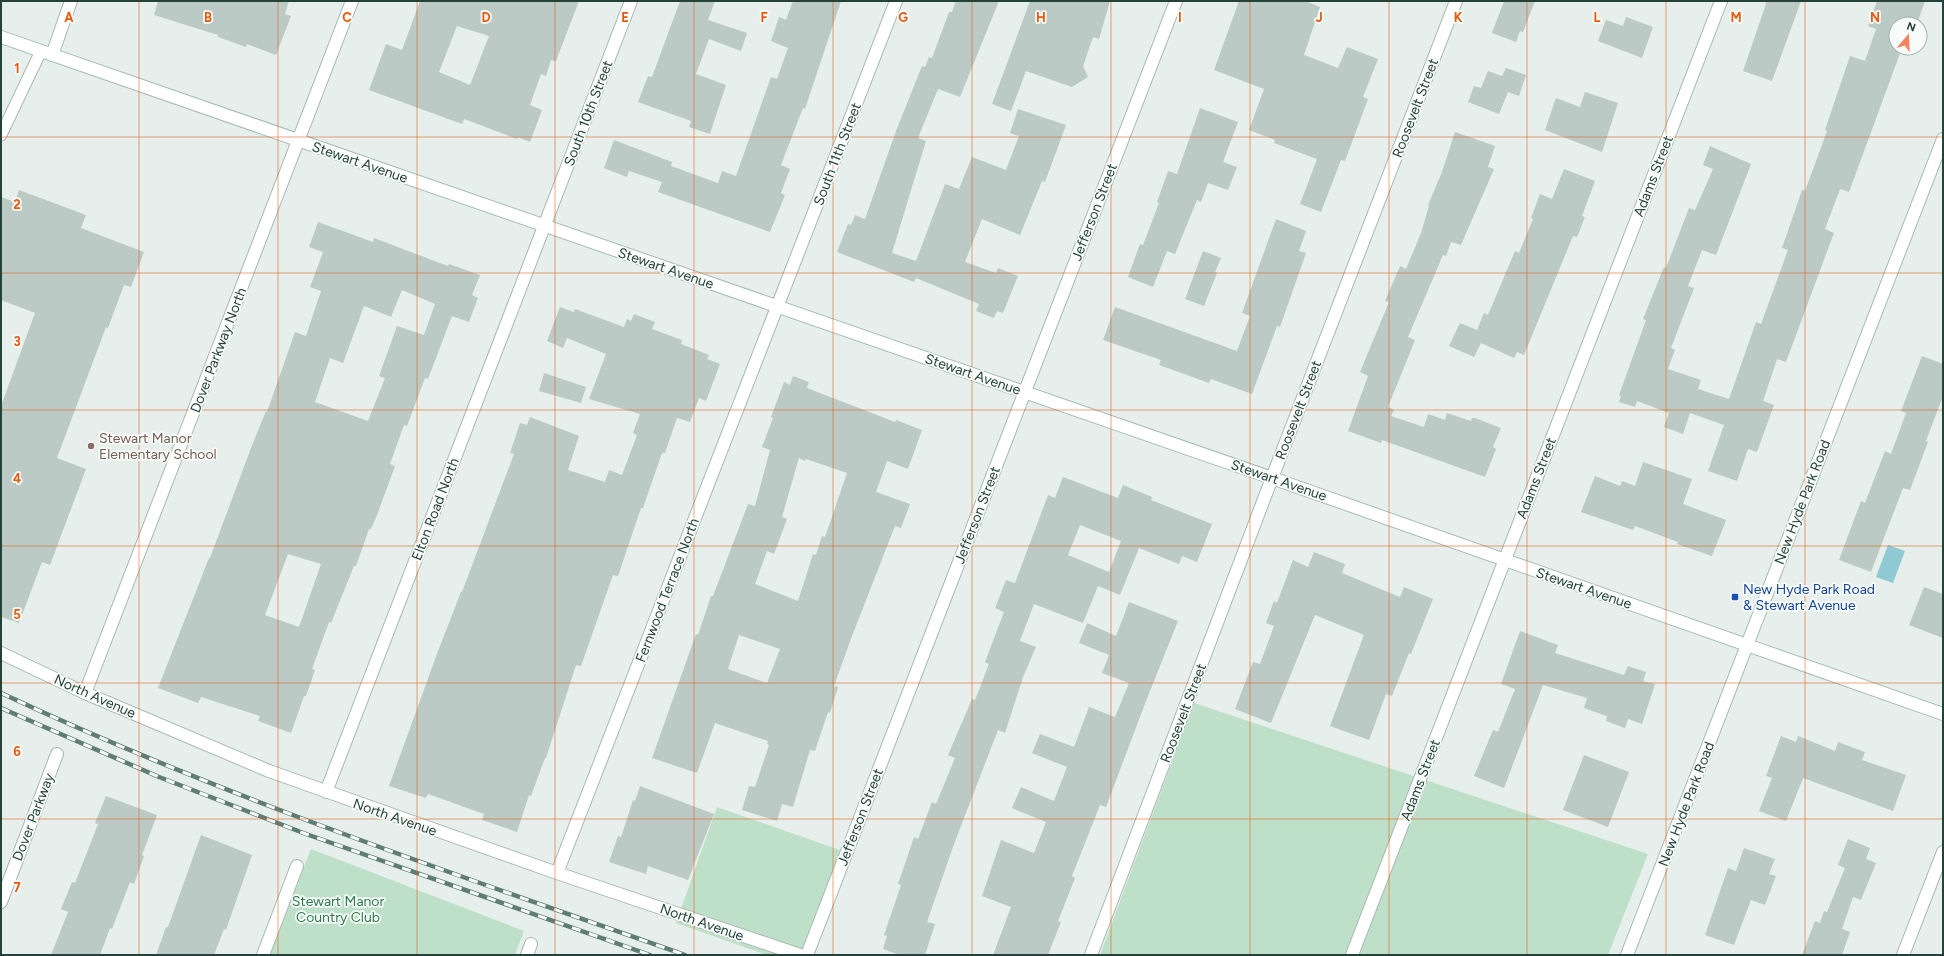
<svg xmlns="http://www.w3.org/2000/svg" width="1944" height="956" font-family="Figtree,sans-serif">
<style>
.green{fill:#bfe0c8}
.water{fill:#8ec9d4}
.building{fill:#bbcac4;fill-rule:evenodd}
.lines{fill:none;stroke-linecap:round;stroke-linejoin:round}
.service-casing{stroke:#a8b8b2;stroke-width:13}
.minor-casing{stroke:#a8b8b2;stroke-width:14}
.secondary-casing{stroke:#a4bbb3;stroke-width:14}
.service{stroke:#fff;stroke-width:11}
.minor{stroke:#fff;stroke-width:12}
.secondary{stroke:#fff;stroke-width:12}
.rail-casing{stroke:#5f7d75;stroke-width:4.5}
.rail{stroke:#f7fbf9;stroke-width:3;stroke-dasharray:9;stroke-linecap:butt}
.grid{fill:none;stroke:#e8590c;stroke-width:1;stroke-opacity:0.55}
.education-dot{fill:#8d6e63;stroke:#f7fbf9;stroke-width:1.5}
.transit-dot{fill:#1a4fb4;stroke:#f7fbf9;stroke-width:1.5}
.labels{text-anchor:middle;stroke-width:3.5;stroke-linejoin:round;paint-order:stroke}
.street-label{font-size:14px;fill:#24423a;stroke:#f7fbf9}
.education-label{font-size:14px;fill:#785e54;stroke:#f7fbf9;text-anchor:start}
.transit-label{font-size:14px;fill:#164399;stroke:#f7fbf9;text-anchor:start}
.park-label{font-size:14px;fill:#2d7a4b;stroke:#f7fbf9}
.grid-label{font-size:13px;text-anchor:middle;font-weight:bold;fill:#e8590c;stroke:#f7fbf9;stroke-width:3.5;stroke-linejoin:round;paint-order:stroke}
</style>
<rect width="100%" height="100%" fill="#e6efeb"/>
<!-- green -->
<path class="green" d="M 1194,703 L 1648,854 L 1608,955 L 1100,955 Z
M 717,807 L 840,850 L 802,955 L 767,955 L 676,923 Z
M 311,849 L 524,931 L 515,955 L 270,955 Z"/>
<!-- water -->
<path class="water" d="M 1888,545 L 1905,551 L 1893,583 L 1876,577 Z"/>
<!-- building -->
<path class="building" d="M 158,1 L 289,1 L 285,14 L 291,16 L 276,55 L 247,44 L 246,47 L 218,37 L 218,35 L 154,15 Z
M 420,1 L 579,1 L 556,61 L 551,60 L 546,76 L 541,74 L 530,105 L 542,110 L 530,142 L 518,137 L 517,139 L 464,119 L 462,124 L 369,90 L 386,44 L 402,50 ZM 457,26 L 489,36 L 470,85 L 439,72 Z
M 680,1 L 715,1 L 708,20 L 747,33 L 741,51 L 709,39 L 696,74 L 726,85 L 710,134 L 689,127 L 691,121 L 638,102 L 648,76 L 652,77 Z
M 793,1 L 841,1 L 805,109 L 803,108 L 781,165 L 790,169 L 781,193 L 785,195 L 770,232 L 658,192 L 662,182 L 629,171 L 627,177 L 604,168 L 614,140 L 672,162 L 671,166 L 718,183 L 722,171 L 736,176 L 771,77 L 777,79 L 788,48 L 771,41 L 779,17 L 786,20 Z
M 956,1 L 999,1 L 960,97 L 938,89 L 918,138 L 926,141 L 892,253 L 916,261 L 945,184 L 959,189 L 972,157 L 1006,170 L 1019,136 L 1010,133 L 1018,109 L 1066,125 L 1045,182 L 1042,181 L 1020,235 L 982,219 L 965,262 L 996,273 L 998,268 L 1018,276 L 1003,313 L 997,311 L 994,318 L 976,311 L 979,304 L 916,278 L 914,282 L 837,252 L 848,224 L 851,225 L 855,215 L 865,219 L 896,131 L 922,66 L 925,67 L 929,57 L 932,58 L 949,12 L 952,12 Z
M 1030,1 L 1110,1 L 1099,39 L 1093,37 L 1083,66 L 1088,77 L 1072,87 L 1026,71 L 1011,111 L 992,104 Z
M 1239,1 L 1305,1 L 1320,7 L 1304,55 L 1338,68 L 1347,47 L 1378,59 L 1363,97 L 1368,99 L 1354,137 L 1345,161 L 1341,160 L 1321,212 L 1300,204 L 1317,159 L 1274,143 L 1275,140 L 1249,130 L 1264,89 L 1214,70 Z
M 1504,1 L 1535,1 L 1523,32 L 1520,31 L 1516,42 L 1492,33 Z
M 1767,1 L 1801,1 L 1772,81 L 1743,71 Z
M 1877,1 L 1925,1 L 1917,24 L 1896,24 L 1896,48 L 1902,48 L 1849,192 L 1840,189 L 1825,229 L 1834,233 L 1786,362 L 1777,359 L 1763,401 L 1774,405 L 1757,452 L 1748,449 L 1737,481 L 1708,471 L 1724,425 L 1690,413 L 1683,434 L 1664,427 L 1669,413 L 1637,401 L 1635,407 L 1619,402 L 1621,396 L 1619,395 L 1646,320 L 1643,319 L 1664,267 L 1666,268 L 1689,208 L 1695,210 L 1713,169 L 1703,165 L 1710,146 L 1751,164 L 1716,255 L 1702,250 L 1688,286 L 1694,288 L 1671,348 L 1675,350 L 1668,369 L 1701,380 L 1698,389 L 1729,399 L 1756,322 L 1761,324 L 1788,250 L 1782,248 L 1802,190 L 1805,191 L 1827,131 L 1825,130 L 1850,56 L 1865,61 L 1876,29 L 1868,26 Z
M 1626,17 L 1653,27 L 1642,58 L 1598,41 L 1606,20 L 1623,26 Z
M 1506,68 L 1526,75 L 1519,96 L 1508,92 L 1499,114 L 1468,102 L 1474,86 L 1481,88 L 1488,71 L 1502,76 Z
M 1585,92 L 1618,103 L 1602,152 L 1545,130 L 1556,98 L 1580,107 Z
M 1200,108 L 1238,122 L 1223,162 L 1237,167 L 1228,190 L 1208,183 L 1201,202 L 1197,200 L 1175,254 L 1167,251 L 1153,287 L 1128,277 L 1140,244 L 1143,245 L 1159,203 L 1157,202 L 1168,171 L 1177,174 Z
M 1455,132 L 1495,146 L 1488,167 L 1494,169 L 1461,245 L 1451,242 L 1446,256 L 1443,255 L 1408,337 L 1415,340 L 1388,407 L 1394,410 L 1391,416 L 1424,427 L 1428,414 L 1445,420 L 1447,413 L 1471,421 L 1472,418 L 1475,418 L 1501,428 L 1493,447 L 1496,449 L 1485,477 L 1382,440 L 1381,443 L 1348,431 L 1368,376 L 1360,372 L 1389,302 L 1385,301 L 1400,266 L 1406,269 L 1421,233 L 1429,206 L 1428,205 L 1442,172 Z
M 1564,169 L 1595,181 L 1582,216 L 1585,217 L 1577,237 L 1573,236 L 1524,355 L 1517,352 L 1514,358 L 1481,343 L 1474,357 L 1449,346 L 1460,323 L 1477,330 L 1484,313 L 1488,315 L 1515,251 L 1519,253 L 1533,219 L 1531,218 L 1540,194 L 1552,199 Z
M 19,190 L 86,215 L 81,228 L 144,252 L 131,287 L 124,285 L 108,328 L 106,327 L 57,458 L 86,469 L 50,565 L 42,562 L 19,623 L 1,617 L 1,406 L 35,313 L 1,300 L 1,197 L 15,202 Z
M 1276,219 L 1306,231 L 1299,251 L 1306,253 L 1280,327 L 1277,326 L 1252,394 L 1211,379 L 1209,383 L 1159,365 L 1161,360 L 1103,340 L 1115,307 L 1237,351 L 1250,316 L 1242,313 Z
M 318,222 L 373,242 L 374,238 L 448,266 L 449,264 L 480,275 L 472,295 L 478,298 L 469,322 L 452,316 L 428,379 L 425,378 L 407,426 L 404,425 L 390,464 L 395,466 L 377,515 L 371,529 L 369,529 L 356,566 L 354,566 L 331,623 L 329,622 L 312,669 L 315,670 L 306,696 L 304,696 L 291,733 L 258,721 L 260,716 L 201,697 L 198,703 L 158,688 L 209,558 L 210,558 L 251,448 L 266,411 L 267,412 L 295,332 L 306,336 L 321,291 L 310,287 L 323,252 L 309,247 ZM 402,290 L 435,304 L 424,335 L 397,326 L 379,376 L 385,378 L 368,421 L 315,402 L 330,358 L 343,363 L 364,306 L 391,317 ZM 288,554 L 321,564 L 299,627 L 265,615 Z
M 1203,251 L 1221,258 L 1215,272 L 1217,273 L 1204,306 L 1185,299 Z
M 560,307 L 574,312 L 575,309 L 624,327 L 627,319 L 631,321 L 634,314 L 655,322 L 652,329 L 682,340 L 681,344 L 709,355 L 707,359 L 720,364 L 706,401 L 699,398 L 690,422 L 677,418 L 665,453 L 662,453 L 643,508 L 641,508 L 618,576 L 613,575 L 581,666 L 576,665 L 546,758 L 545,758 L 531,796 L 529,795 L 517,832 L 482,820 L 484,814 L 428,794 L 426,798 L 389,786 L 438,651 L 461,592 L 462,592 L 514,454 L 510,453 L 520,423 L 527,425 L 530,417 L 579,436 L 568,470 L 605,482 L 609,470 L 622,475 L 637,435 L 633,433 L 640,414 L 589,399 L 606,354 L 567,338 L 563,348 L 547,341 Z
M 1922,356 L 1943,364 L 1943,396 L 1926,441 L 1928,442 L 1910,490 L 1903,488 L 1871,572 L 1839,560 L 1861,501 L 1865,503 L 1885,451 L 1891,454 L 1906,413 L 1901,411 Z
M 544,373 L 586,387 L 581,403 L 539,391 Z
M 793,376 L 809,382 L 807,388 L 895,422 L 896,420 L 922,430 L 908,469 L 887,461 L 876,492 L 910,504 L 901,528 L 895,526 L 852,636 L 834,686 L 838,687 L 830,713 L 828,712 L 815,751 L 810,750 L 793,807 L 782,804 L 777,821 L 742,810 L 749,786 L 755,787 L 769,745 L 767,744 L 768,741 L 715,723 L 697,773 L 652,758 L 696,634 L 698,635 L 711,596 L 713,596 L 748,504 L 755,506 L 770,450 L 762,447 L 773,418 L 771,417 L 784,382 L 790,385 ZM 799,458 L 805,461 L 806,459 L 847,473 L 825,537 L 822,536 L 816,555 L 813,554 L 798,601 L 755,584 L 767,551 L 774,554 L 787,519 L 782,517 ZM 739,635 L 780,649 L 767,683 L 728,669 Z
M 1643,462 L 1692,479 L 1683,504 L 1726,520 L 1712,556 L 1677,544 L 1678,542 L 1635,526 L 1633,530 L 1581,512 L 1595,476 L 1620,486 L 1622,481 L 1635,486 Z
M 1063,477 L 1118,498 L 1123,485 L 1152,497 L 1151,500 L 1212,524 L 1197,562 L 1182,556 L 1179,564 L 1139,548 L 1120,595 L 1098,586 L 1083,623 L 1034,604 L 1020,641 L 1036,647 L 1023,677 L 1005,733 L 998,730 L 954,844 L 927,922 L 935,924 L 925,955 L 900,955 L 883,949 L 887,936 L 884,935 L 901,885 L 898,884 L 914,837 L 918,839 L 932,802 L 936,804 L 955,758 L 948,755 L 972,699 L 975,700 L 989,664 L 985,662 L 1004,612 L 995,608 L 1006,580 L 1015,583 L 1048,495 L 1055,498 ZM 1080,525 L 1121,541 L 1109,572 L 1068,555 Z
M 1314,552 L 1345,564 L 1342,573 L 1400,597 L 1404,587 L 1433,599 L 1411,654 L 1409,653 L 1392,696 L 1386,694 L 1369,740 L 1330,726 L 1364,635 L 1315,615 L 1271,723 L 1235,709 L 1253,662 L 1260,664 L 1274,626 L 1266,623 L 1274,601 L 1277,603 L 1293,560 L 1308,567 Z
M 1924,587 L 1943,594 L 1943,638 L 1909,625 Z
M 1129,602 L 1178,621 L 1146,701 L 1106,807 L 1100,805 L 1072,876 L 1075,878 L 1058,921 L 1061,922 L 1048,955 L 993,955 L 1011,907 L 982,896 L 1001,840 L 1034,853 L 1046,822 L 1012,808 L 1021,787 L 1054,801 L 1067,767 L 1032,753 L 1040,734 L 1074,747 L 1089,707 L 1115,717 L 1129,683 L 1102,673 L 1109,655 L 1079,643 L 1087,623 L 1116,636 Z
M 1520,631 L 1558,645 L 1555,653 L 1624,675 L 1628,666 L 1646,672 L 1643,681 L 1655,684 L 1642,724 L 1628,719 L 1625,728 L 1606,721 L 1607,716 L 1584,708 L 1587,698 L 1543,685 L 1504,788 L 1474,776 L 1493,730 L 1498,732 L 1515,689 L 1501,684 Z
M 1781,736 L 1796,742 L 1798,736 L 1835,751 L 1838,742 L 1865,752 L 1862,760 L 1906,775 L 1893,811 L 1803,778 L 1786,821 L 1759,811 L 1772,778 L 1766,776 Z
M 1584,755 L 1629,772 L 1608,827 L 1563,810 Z
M 640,786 L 714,814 L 688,880 L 648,866 L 646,874 L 609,862 L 618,836 L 621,837 L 633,800 L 635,801 Z
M 106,796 L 157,815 L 142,855 L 144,856 L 134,884 L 130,882 L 112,929 L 110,928 L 100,955 L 51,955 L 68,912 L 61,909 L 72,882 L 75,883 L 98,824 L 95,823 Z
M 201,835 L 252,855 L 226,930 L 224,929 L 214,955 L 156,955 L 166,927 L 168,927 Z
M 1848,839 L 1870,848 L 1866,859 L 1876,863 L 1861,900 L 1853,897 L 1842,929 L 1850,932 L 1842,955 L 1802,955 L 1815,921 L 1820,923 L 1824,911 L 1827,912 L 1845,868 L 1838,865 Z
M 1744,848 L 1775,859 L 1769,874 L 1776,876 L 1765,905 L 1751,900 L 1734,945 L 1705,935 L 1728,868 L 1736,871 Z"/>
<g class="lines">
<!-- service casing -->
<g class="service-casing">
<path id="service" d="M 1,135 L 41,51"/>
</g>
<!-- minor casing -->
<g class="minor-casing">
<path id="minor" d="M 52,55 L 71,1
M 1,653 L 85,693 L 269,771 L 557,873 L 800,955
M 85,693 L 352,1
M 326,792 L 631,1
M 557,873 L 896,1
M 1,902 L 57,754
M 263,955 L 297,866
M 527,955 L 531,944
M 807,955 L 1176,1
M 1091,955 L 1272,478 L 1456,1
M 1352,955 L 1721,1
M 1903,955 L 1943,852"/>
</g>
<!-- secondary casing -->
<g class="secondary-casing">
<path id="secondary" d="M 1,37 L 1272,478 L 1943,714
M 1627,955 L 1943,139"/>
</g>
<!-- service -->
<use href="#service" class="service"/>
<!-- minor -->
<use href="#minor" class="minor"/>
<!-- secondary -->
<use href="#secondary" class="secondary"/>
<!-- rail casing -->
<g class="rail-casing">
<path id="rail" d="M 1,693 C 223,797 455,874 685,955
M 1,708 L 159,777 L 306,834 L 650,955"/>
</g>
<!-- rail -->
<use href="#rail" class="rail"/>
</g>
<!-- grid -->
<path class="grid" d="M 139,1 L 139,955M 278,1 L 278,955M 417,1 L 417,955M 555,1 L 555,955M 694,1 L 694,955M 833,1 L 833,955M 972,1 L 972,955M 1111,1 L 1111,955M 1250,1 L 1250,955M 1389,1 L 1389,955M 1527,1 L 1527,955M 1666,1 L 1666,955M 1805,1 L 1805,955M 1,137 L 1943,137M 1,273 L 1943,273M 1,410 L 1943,410M 1,546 L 1943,546M 1,683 L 1943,683M 1,819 L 1943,819"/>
<!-- markers -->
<circle class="education-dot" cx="91" cy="446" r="4"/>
<rect class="transit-dot" x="1731" y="593" width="8" height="8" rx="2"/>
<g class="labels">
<!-- street labels -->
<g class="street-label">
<text transform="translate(1415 108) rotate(-69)" y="5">Roosevelt Street</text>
<text transform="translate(588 113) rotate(-69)" y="5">South 10th Street</text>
<text transform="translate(837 154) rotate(-69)" y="5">South 11th Street</text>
<text transform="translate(360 162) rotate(19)" y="5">Stewart Avenue</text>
<text transform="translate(1653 176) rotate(-69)" y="5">Adams Street</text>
<text transform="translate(1094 212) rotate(-69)" y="5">Jefferson Street</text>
<text transform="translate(666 268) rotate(19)" y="5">Stewart Avenue</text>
<text transform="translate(218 350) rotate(-69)" y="5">Dover Parkway North</text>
<text transform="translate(973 374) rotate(19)" y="5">Stewart Avenue</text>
<text transform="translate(1298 410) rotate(-69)" y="5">Roosevelt Street</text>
<text transform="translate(1536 478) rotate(-69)" y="5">Adams Street</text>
<text transform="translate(1279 480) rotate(19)" y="5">Stewart Avenue</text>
<text transform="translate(1802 502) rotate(-69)" y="5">New Hyde Park Road</text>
<text transform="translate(435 509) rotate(-69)" y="5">Elton Road North</text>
<text transform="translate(977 515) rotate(-69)" y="5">Jefferson Street</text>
<text transform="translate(1584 588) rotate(19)" y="5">Stewart Avenue</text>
<text transform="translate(667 590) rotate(-69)" y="5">Fernwood Terrace North</text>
<text transform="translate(95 696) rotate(24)" y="5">North Avenue</text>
<text transform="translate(1183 713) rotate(-69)" y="5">Roosevelt Street</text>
<text transform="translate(1420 780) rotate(-69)" y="5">Adams Street</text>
<text transform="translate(1686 804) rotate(-69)" y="5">New Hyde Park Road</text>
<text transform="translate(33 817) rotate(-69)" y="5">Dover Parkway</text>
<text transform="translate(395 817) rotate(19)" y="5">North Avenue</text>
<text transform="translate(860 817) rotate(-69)" y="5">Jefferson Street</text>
<text transform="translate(702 922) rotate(19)" y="5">North Avenue</text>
</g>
<!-- education labels -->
<g class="education-label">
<text x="99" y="443">Stewart Manor<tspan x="99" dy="16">Elementary School</tspan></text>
</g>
<!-- transit labels -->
<g class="transit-label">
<text x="1743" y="594">New Hyde Park Road<tspan x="1743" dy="16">&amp; Stewart Avenue</tspan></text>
</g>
<!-- park labels -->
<g class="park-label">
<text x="338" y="906">Stewart Manor<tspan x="338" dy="16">Country Club</tspan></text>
</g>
</g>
<g class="grid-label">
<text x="69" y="22">A</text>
<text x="208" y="22">B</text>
<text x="347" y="22">C</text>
<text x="486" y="22">D</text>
<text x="625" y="22">E</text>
<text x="764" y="22">F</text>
<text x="903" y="22">G</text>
<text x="1041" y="22">H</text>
<text x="1180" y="22">I</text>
<text x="1319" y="22">J</text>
<text x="1458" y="22">K</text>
<text x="1597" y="22">L</text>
<text x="1736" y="22">M</text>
<text x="1875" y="22">N</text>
<text x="17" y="73">1</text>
<text x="17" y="209">2</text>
<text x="17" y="346">3</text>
<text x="17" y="483">4</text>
<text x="17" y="619">5</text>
<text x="17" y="756">6</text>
<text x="17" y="892">7</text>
</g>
<!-- border -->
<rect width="1944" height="956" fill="none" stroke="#24423a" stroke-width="4"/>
<!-- north arrow -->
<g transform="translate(1908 36) rotate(19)"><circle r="19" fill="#f7fbf9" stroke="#a3b1ad"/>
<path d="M0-3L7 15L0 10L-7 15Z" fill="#f4845f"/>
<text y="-6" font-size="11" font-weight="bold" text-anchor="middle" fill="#24423a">N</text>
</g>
</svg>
